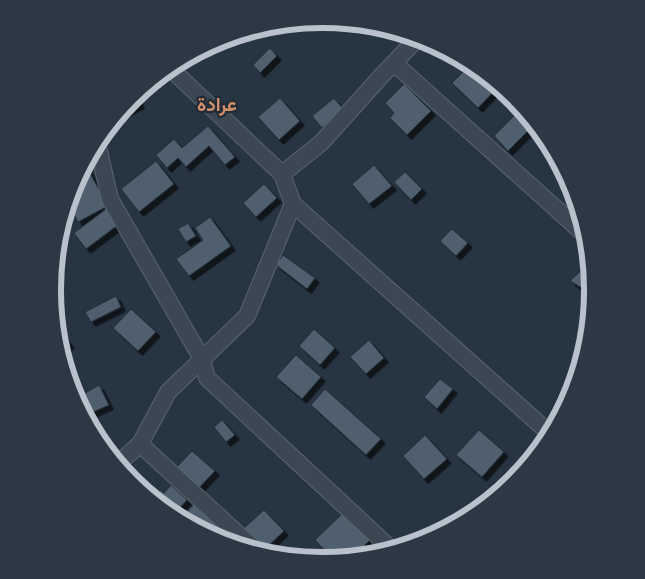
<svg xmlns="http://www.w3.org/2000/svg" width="645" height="579" font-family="'Source Sans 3',Vazirmatn,sans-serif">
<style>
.building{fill:#505e6d;stroke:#222e39;filter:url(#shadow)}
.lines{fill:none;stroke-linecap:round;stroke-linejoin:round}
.minor-casing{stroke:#5a656f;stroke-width:18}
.minor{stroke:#3b4752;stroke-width:16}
.labels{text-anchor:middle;stroke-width:4.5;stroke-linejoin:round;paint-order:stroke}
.quarter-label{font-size:19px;font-weight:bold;fill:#d5906a;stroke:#202c37}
.rim{fill:none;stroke:#b9c2cc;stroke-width:6}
</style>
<defs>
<filter id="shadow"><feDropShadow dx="4.5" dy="4.5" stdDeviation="0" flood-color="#0009"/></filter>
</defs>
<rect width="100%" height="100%" fill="#273542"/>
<!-- building -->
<path class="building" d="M 270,48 L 277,56 L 260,73 L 253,65 Z
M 468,67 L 498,87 L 478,108 L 452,83 Z
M 404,84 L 431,111 L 407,135 L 390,118 L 394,113 L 385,103 Z
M 136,95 L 140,104 L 120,115 L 131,98 Z
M 280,98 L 300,121 L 279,140 L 258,117 Z
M 334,98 L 344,110 L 322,128 L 312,116 Z
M 518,112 L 533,126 L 508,151 L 494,136 Z
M 208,126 L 235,157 L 225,165 L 209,146 L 186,167 L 178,158 L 167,168 L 156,155 L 174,139 L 182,148 Z
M 156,161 L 174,184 L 139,212 L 121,189 Z
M 374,165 L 392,186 L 369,204 L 352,184 Z
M 86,166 L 108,206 L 78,222 L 69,205 L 72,186 Z
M 405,172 L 422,189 L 411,200 L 394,182 Z
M 264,184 L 277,198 L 256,217 L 243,203 Z
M 106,209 L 118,225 L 86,249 L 74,233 Z
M 210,217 L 231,246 L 189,276 L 176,259 L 203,240 L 195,228 Z
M 188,223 L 196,236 L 186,242 L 178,229 Z
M 452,229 L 468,243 L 456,256 L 440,241 Z
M 283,255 L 315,278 L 307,289 L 276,265 Z
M 588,264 L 593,288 L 589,292 L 570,281 Z
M 116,296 L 121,307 L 91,322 L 85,312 Z
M 131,309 L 156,332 L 138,351 L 113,328 Z
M 314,329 L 335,348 L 320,365 L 299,346 Z
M 62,333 L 70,344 L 64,349 L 61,334 Z
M 369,340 L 384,358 L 366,374 L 350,357 Z
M 296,355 L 321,377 L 302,399 L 276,377 Z
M 440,379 L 453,389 L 437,409 L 424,397 Z
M 99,385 L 109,405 L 91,413 L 82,395 Z
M 325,389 L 381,439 L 366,455 L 311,405 Z
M 222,420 L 235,435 L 226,442 L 214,427 Z
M 479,430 L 504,452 L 482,477 L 456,455 Z
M 425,435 L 447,459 L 424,479 L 403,456 Z
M 192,451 L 215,471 L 196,491 L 174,470 Z
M 171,485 L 187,500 L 177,511 L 155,497 L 160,490 L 164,493 Z
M 196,502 L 223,530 L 215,537 L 183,516 Z
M 264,510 L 284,531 L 265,549 L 262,548 L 244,528 Z
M 345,511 L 372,538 L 357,553 L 332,558 L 315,540 Z"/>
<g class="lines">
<!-- minor casing -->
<g class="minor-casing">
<path id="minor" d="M 394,63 L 582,232
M 172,70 L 282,174 L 293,204 L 547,431
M 98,147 L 110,199 L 202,359 L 207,378 L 389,547
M 282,174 L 321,143 L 385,72 L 418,38
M 140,444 L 251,546
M 119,463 L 140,444 L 168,392 L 247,316 L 293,204"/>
</g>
<!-- minor -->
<use href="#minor" class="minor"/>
</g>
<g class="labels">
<!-- quarter labels -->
<g class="quarter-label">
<text x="217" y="111">عرادة</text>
</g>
</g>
<!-- crop -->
<path d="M0 0H645V579H0ZM322 28H323A261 261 0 0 1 584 289V291A261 261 0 0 1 323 552H322A261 261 0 0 1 61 291V289A261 261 0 0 1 322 28Z" fill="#2c3843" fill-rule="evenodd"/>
<path class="rim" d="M322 28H323A261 261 0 0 1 584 289V291A261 261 0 0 1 323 552H322A261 261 0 0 1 61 291V289A261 261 0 0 1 322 28Z"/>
</svg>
